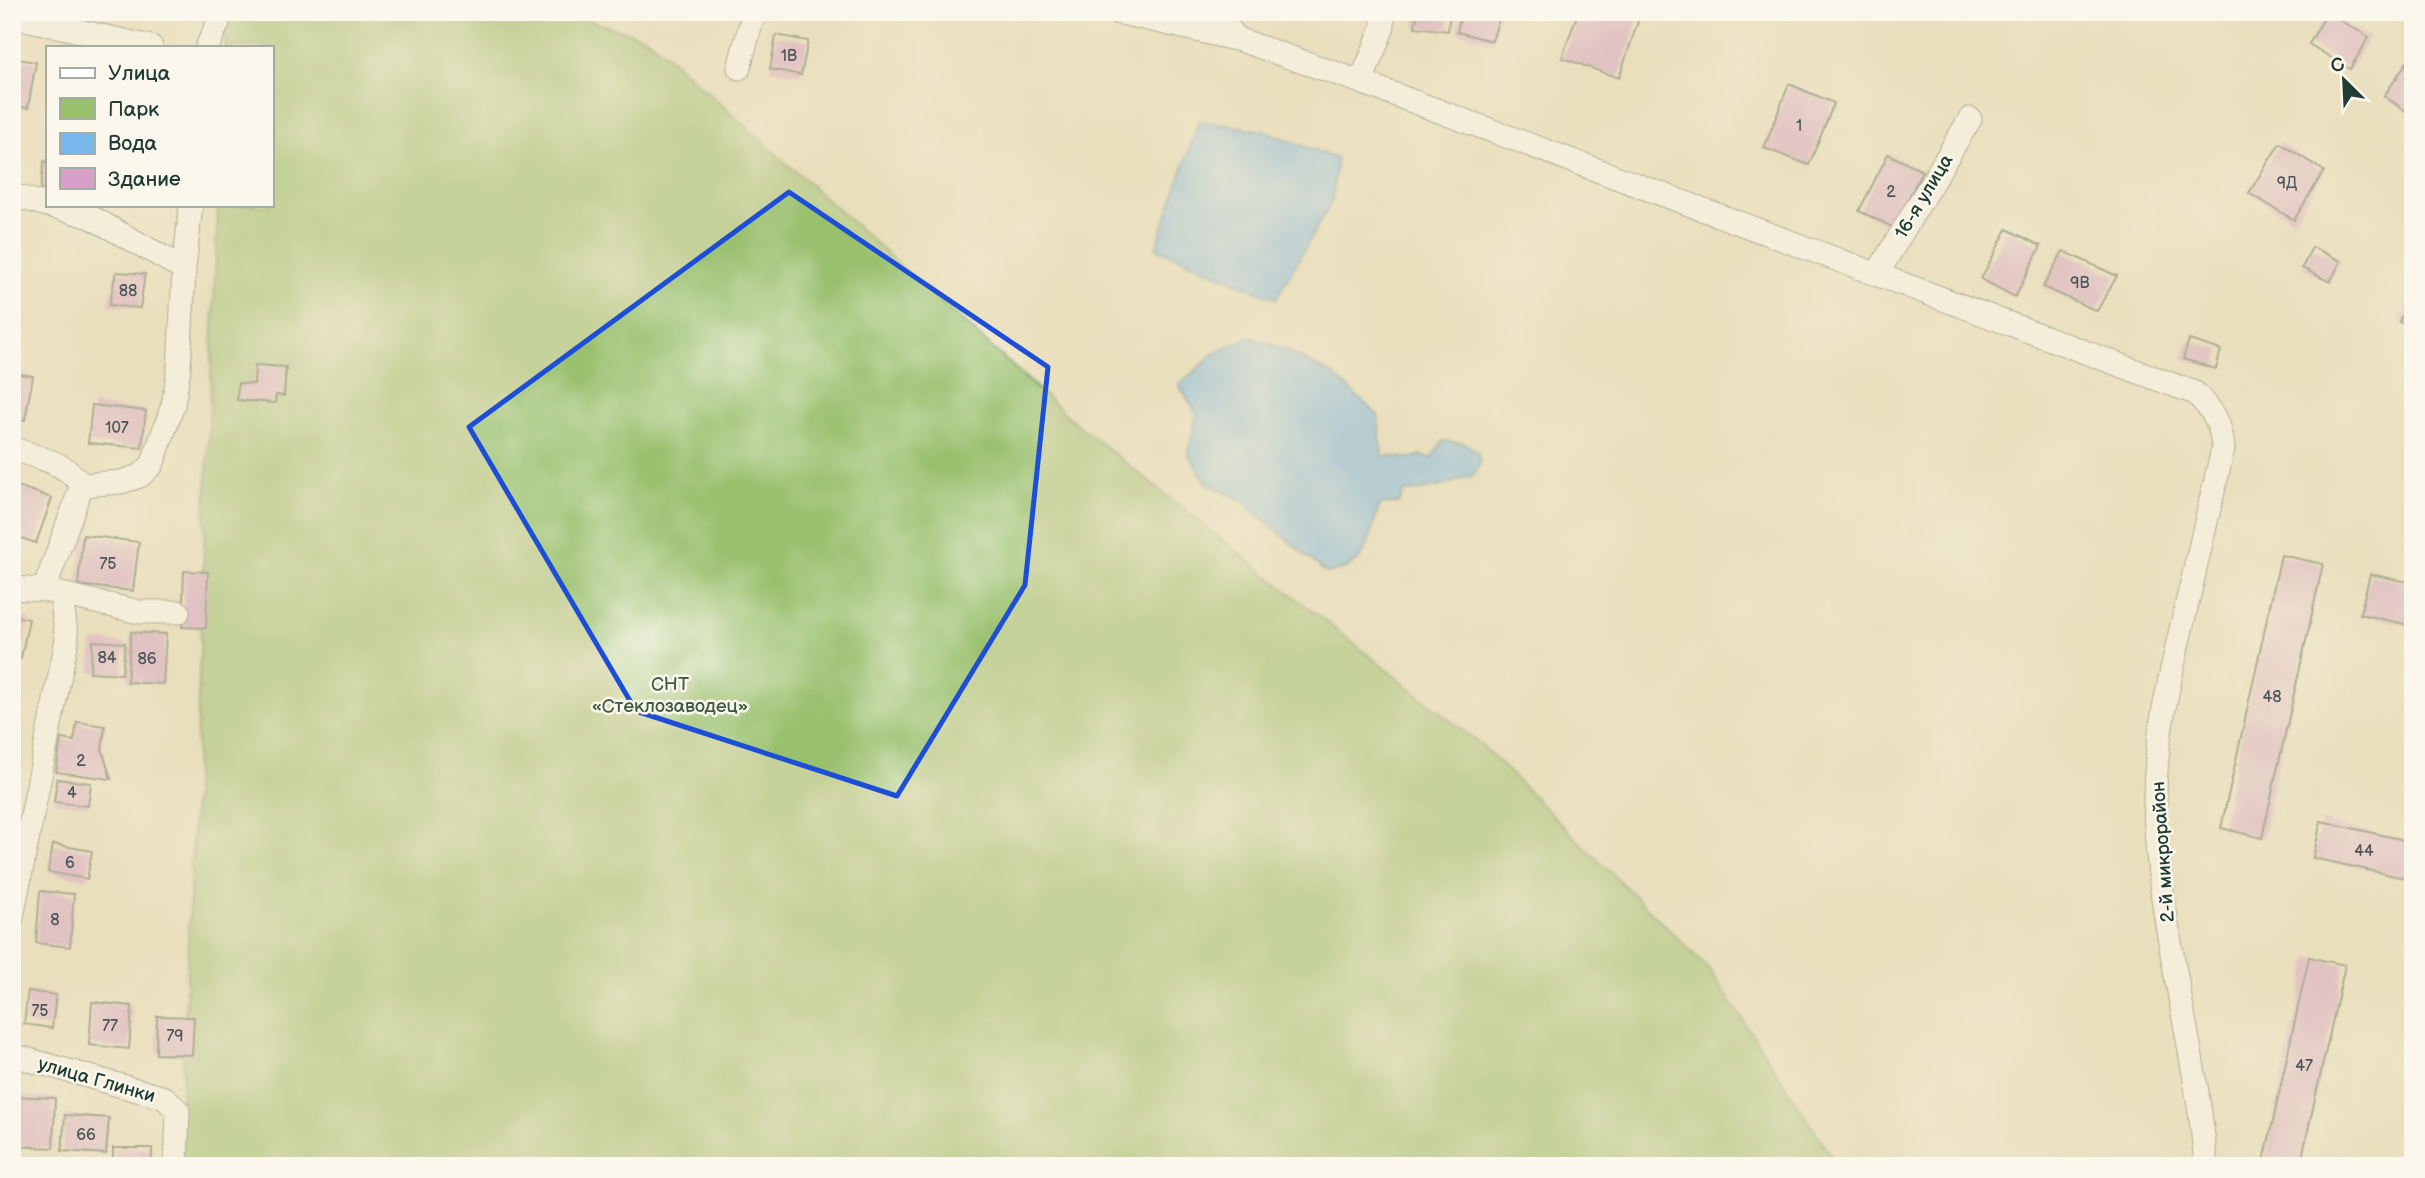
<svg xmlns="http://www.w3.org/2000/svg" width="2425" height="1178" font-family="'Balsamiq Sans',sans-serif">
<style>
.green{fill:#98c06d;stroke:#5c7e50;stroke-width:2}
.water{fill:#78b7ec;stroke:#4c7a90;stroke-width:2}
.building{fill:#d89fcb}
.lines{fill:none;stroke-linecap:round;stroke-linejoin:round}
.minor-casing{stroke:#667664;stroke-width:25}
.minor{stroke:#fff;stroke-width:23}
.marked{fill:none;stroke:#1d4ed8;stroke-width:5;stroke-linejoin:round}
.labels{text-anchor:middle;stroke-width:5;stroke-linejoin:round;paint-order:stroke}
.number-label{font-size:16px;fill:#4d565a}
.street-label{font-size:19px;fill:#1f3d34;stroke:#fbf7ec}
.park-label{font-size:19px;fill:#3d5e42;stroke:#fbf7ec}
</style>
<rect width="100%" height="100%" fill="#fbf7ec"/>
<filter id="ink" filterUnits="userSpaceOnUse"><feTurbulence type="fractalNoise" baseFrequency=".0143" numOctaves="2"/><feDisplacementMap in="SourceGraphic" scale="14" xChannelSelector="R" yChannelSelector="G"/><feConvolveMatrix kernelMatrix="1 2 1 2 8 2 1 2 1" color-interpolation-filters="sRGB"/></filter>
<filter id="wash" filterUnits="userSpaceOnUse"><feTurbulence type="fractalNoise" baseFrequency=".00686" numOctaves="4" result="noise"/><feDisplacementMap in="SourceGraphic" scale="28" xChannelSelector="R" yChannelSelector="G"/><feGaussianBlur stdDeviation="1.57" result="paint"/><feColorMatrix in="noise" values="0 0 0 0 0 0 0 0 0 0 0 0 0 0 0 0 0 1.4 0 .05"/><feComposite in="paint" operator="in"/></filter>
<g filter="url(#wash)">
<rect width="100%" height="100%" fill="#eadfbc"/>
<!-- green -->
<path class="green" d="M 226,12 L 563,12 L 647,38 L 1079,426 L 1479,743 L 1710,970 L 1838,1166 L 179,1166 L 218,205 L 271,205 L 271,47 L 225,47 Z"/>
<!-- water -->
<path class="water" d="M 1199,121 L 1265,131 L 1337,159 L 1332,201 L 1276,299 L 1156,248 Z
M 1250,337 L 1285,350 L 1333,375 L 1378,415 L 1382,456 C 1397,455 1407,462 1420,455 L 1431,459 L 1443,441 L 1464,443 L 1478,452 L 1480,464 L 1473,476 C 1462,477 1456,482 1445,485 C 1431,489 1418,491 1404,492 L 1399,503 L 1380,505 C 1366,541 1372,567 1326,573 L 1244,502 L 1207,483 L 1188,453 L 1197,414 L 1179,385 L 1216,352 Z"/>
<g id="blocks">
<!-- building -->
<path class="building" d="M 803,12 L 824,12 L 823,17 Z
M 1417,12 L 1450,12 L 1448,31 L 1415,27 Z
M 1461,12 L 1501,12 L 1492,41 L 1457,32 Z
M 1578,12 L 1641,12 L 1619,78 L 1562,58 Z
M 2242,12 L 2265,12 L 2260,22 Z
M 2327,13 L 2369,37 L 2350,69 L 2309,44 Z
M 776,35 L 808,41 L 801,75 L 770,69 Z
M 12,58 L 36,62 L 28,108 L 12,106 Z
M 2407,62 L 2413,66 L 2413,116 L 2384,96 Z
M 1789,84 L 1834,103 L 1809,165 L 1764,148 Z
M 2280,143 L 2324,171 L 2294,220 L 2249,193 Z
M 1888,154 L 1922,171 L 1894,228 L 1859,211 Z
M 44,161 L 47,162 L 47,193 L 40,192 Z
M 2007,229 L 2041,246 L 2015,297 L 1981,279 Z
M 2312,247 L 2341,261 L 2330,282 L 2302,268 Z
M 2063,251 L 2117,276 L 2097,311 L 2043,287 Z
M 116,272 L 145,274 L 140,308 L 109,305 Z
M 2413,288 L 2413,327 L 2399,322 Z
M 2189,340 L 2221,350 L 2216,369 L 2183,359 Z
M 255,365 L 286,367 L 284,396 L 276,395 L 275,403 L 237,400 L 238,383 L 254,384 Z
M 12,373 L 33,376 L 25,420 L 12,418 Z
M 92,405 L 146,411 L 142,448 L 88,443 Z
M 12,484 L 52,498 L 36,543 L 12,535 Z
M 83,535 L 139,542 L 133,591 L 78,585 Z
M 2281,555 L 2323,564 L 2262,838 L 2221,828 Z
M 184,571 L 208,572 L 206,628 L 182,627 Z
M 2370,574 L 2413,583 L 2413,626 L 2360,614 Z
M 12,616 L 29,619 L 21,658 L 12,657 Z
M 131,632 L 166,634 L 163,684 L 127,682 Z
M 93,641 L 125,643 L 122,674 L 90,672 Z
M 12,712 L 20,713 L 15,748 L 12,747 Z
M 77,722 L 105,726 L 102,749 L 111,779 L 56,772 L 61,739 L 74,741 Z
M 57,779 L 91,783 L 88,806 L 54,802 Z
M 2321,821 L 2413,842 L 2413,880 L 2313,858 Z
M 53,844 L 92,851 L 87,879 L 48,872 Z
M 40,891 L 74,894 L 70,947 L 36,943 Z
M 2309,957 L 2345,965 L 2300,1166 L 2263,1166 Z
M 28,991 L 56,995 L 52,1028 L 24,1024 Z
M 92,1002 L 132,1006 L 129,1049 L 89,1045 Z
M 157,1016 L 194,1017 L 192,1055 L 156,1054 Z
M 12,1096 L 55,1098 L 53,1148 L 12,1146 Z
M 65,1115 L 109,1118 L 106,1154 L 62,1151 Z
M 113,1148 L 152,1148 L 152,1166 L 113,1166 Z"/>
</g>
</g>
<g filter="url(#ink)">
<use href="#blocks" fill-opacity="0" stroke="#667664" stroke-width="2"/>
<g class="lines">
<!-- minor casing -->
<g class="minor-casing">
<path id="minor" d="M 1117,12 L 1240,40 L 1361,82 L 2195,393 C 2213,410 2222,424 2223,449 C 2209,508 2196,566 2182,625 C 2169,683 2155,738 2155,798 C 2156,923 2196,1042 2206,1166
M 1212,12 L 1237,38
M 12,16 L 151,47
M 207,47 L 218,23 L 220,12
M 739,68 L 754,12
M 1361,82 L 1383,27 L 1382,12
M 12,195 L 47,205
M 48,205 L 91,217 L 184,269
M 1877,274 L 1970,119
M 12,448 C 41,460 61,459 82,485
M 12,588 L 44,590 L 139,612 L 178,612
M 44,590 L 82,485 L 121,482 L 140,476 L 152,465 L 173,405 L 179,368 L 184,269 L 191,205
M 12,917 L 67,639 L 61,596
M 12,1055 L 165,1098 L 178,1111 L 176,1166"/>
</g>
<!-- minor -->
<use href="#minor" class="minor"/>
</g>
</g>
<!-- marked area -->
<path d="M0 0H2425V1178H0ZM 789,192 L 1048,367 L 1025,585 L 897,796 L 636,711 L 469,427 Z" fill="#eadfbc" fill-opacity=".55" fill-rule="evenodd"/>
<path class="marked" d="M 789,192 L 1048,367 L 1025,585 L 897,796 L 636,711 L 469,427 Z"/>
<g class="labels">
<!-- number labels -->
<g class="number-label">
<text x="789" y="61">1В</text>
<text x="1799" y="131">1</text>
<text x="2287" y="188">9Д</text>
<text x="1891" y="197">2</text>
<text x="2080" y="288">9В</text>
<text x="128" y="296">88</text>
<text x="117" y="433">107</text>
<text x="108" y="569">75</text>
<text x="107" y="663">84</text>
<text x="147" y="664">86</text>
<text x="2272" y="702">48</text>
<text x="81" y="766">2</text>
<text x="72" y="798">4</text>
<text x="2364" y="856">44</text>
<text x="70" y="868">6</text>
<text x="55" y="925">8</text>
<text x="40" y="1016">75</text>
<text x="110" y="1031">77</text>
<text x="175" y="1041">79</text>
<text x="2304" y="1071">47</text>
<text x="86" y="1140">66</text>
</g>
<!-- street labels -->
<g class="street-label">
<text transform="translate(1923 196) rotate(-59)" y="7">16-я улица</text>
<text transform="translate(2162 852) rotate(-94)" y="7">2-й микрорайон</text>
<text transform="translate(97 1079) rotate(16)" y="7">улица Глинки</text>
</g>
<!-- park labels -->
<g class="park-label">
<text x="670" y="690">СНТ<tspan x="670" dy="22">«Стеклозаводец»</tspan></text>
</g>
</g>
<!-- margin -->
<rect width="2425" height="1178" fill="none" stroke="#fbf7ec" stroke-width="42"/>
<!-- legend -->
<rect x="46" y="46" width="228" height="161" fill="#fbf7ec" stroke="#a3ada2" stroke-width="2"/>
<rect x="60" y="68" width="35" height="10" fill="#ffffff" stroke="#a3ada2" stroke-width="2"/>
<text x="108" y="80" font-size="21" fill="#1f3d34">Улица</text>
<rect x="60" y="98" width="35" height="21" fill="#98c06d" stroke="#a3ada2" stroke-width="2"/>
<text x="108" y="116" font-size="21" fill="#1f3d34">Парк</text>
<rect x="60" y="133" width="35" height="21" fill="#78b7ec" stroke="#a3ada2" stroke-width="2"/>
<text x="108" y="150" font-size="21" fill="#1f3d34">Вода</text>
<rect x="60" y="168" width="35" height="21" fill="#d89fcb" stroke="#a3ada2" stroke-width="2"/>
<text x="108" y="186" font-size="21" fill="#1f3d34">Здание</text>
<!-- north arrow -->
<g transform="translate(2344 80) rotate(336)" stroke="#fbf7ec" stroke-width="5" paint-order="stroke">
<path d="M0-5L12 26L0 18L-12 26Z" fill="#1f3d34"/>
<text y="-10" font-size="19" font-weight="bold" text-anchor="middle" fill="#1f3d34">С</text>
</g>
</svg>
